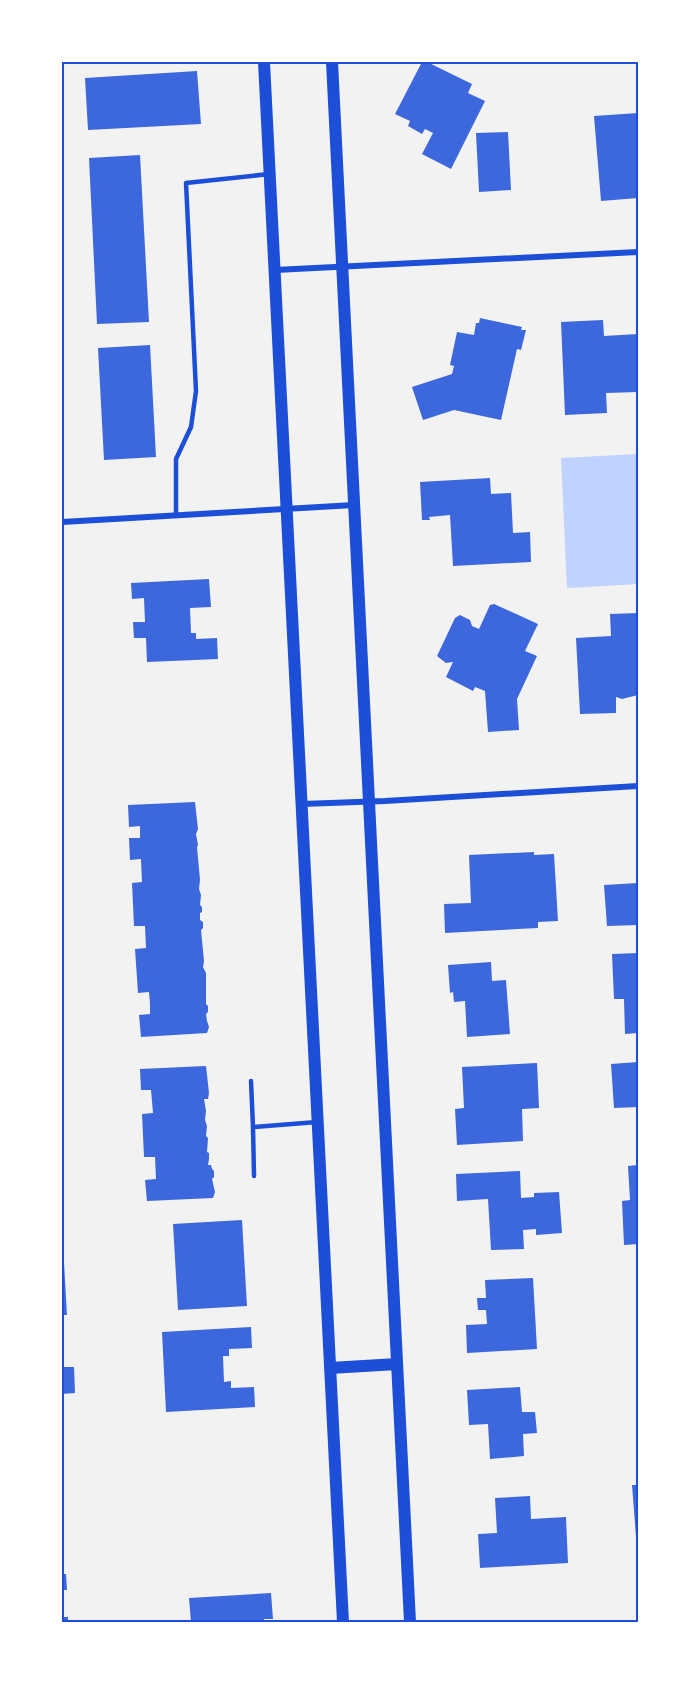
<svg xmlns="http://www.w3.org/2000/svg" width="700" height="1684" font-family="Inter,sans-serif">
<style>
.water{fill:#bfd3fe}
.building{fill:#3d67dc}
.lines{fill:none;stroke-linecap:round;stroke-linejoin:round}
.service{stroke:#1d4ed8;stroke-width:4.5}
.minor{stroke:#1d4ed8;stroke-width:6}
.secondary{stroke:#1d4ed8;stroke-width:12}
.neatline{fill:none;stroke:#1d4ed8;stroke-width:2}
</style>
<rect width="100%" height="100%" fill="#f2f2f2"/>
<!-- water -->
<path class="water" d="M 638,454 L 638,584 L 567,588 L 561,458 Z"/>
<!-- building -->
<path class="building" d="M 422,62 L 427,62 L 472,84 L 468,93 L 485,101 L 451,169 L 422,154 L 433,133 L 425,129 L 422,134 L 408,126 L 410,121 L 395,114 Z
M 197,71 L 201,124 L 88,130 L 85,78 Z
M 638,113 L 638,198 L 601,201 L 594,116 Z
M 508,132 L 511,190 L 479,192 L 476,133 Z
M 140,155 L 149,322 L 97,324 L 89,158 Z
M 480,318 L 522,327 L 521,330 L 526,330 L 521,350 L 517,349 L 501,420 L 454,410 L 423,420 L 412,387 L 452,374 L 454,366 L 450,365 L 457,332 L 474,335 L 476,323 L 479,323 Z
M 603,320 L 604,336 L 638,334 L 638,392 L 606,393 L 607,413 L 565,415 L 561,322 Z
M 150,345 L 156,457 L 104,460 L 98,348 Z
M 490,478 L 491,494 L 511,493 L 513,533 L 530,532 L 531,562 L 453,566 L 450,515 L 429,517 L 430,520 L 422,520 L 420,482 Z
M 209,579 L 211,607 L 190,608 L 191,633 L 196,633 L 196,639 L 217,638 L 218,659 L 147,662 L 146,638 L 134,638 L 133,622 L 145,622 L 144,598 L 132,599 L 131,583 Z
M 494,604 L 538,624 L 525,651 L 537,656 L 517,699 L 519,730 L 488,732 L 485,691 L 475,687 L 473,691 L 446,677 L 453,662 L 446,663 L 437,656 L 455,618 L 460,615 L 470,620 L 472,626 L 479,629 L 490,605 Z
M 638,613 L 638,695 L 622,699 L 616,697 L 616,713 L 580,714 L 576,638 L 611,636 L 610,614 Z
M 195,802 L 198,829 L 196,834 L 198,845 L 197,847 L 200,880 L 199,889 L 201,895 L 200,905 L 202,907 L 202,912 L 200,913 L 200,920 L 203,922 L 203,928 L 201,930 L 204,961 L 203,967 L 206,973 L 206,1004 L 208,1006 L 208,1012 L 206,1014 L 207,1021 L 209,1027 L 207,1033 L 141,1037 L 139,1015 L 150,1014 L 150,1003 L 149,992 L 138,993 L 135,949 L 146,948 L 145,926 L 134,926 L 132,883 L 142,882 L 141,859 L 130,860 L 129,838 L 140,838 L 140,826 L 129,827 L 128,805 Z
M 534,852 L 534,855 L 554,854 L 558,921 L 538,922 L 538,928 L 445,933 L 444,904 L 471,903 L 469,855 Z
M 638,883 L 638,925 L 607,926 L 604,885 Z
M 638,953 L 638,1033 L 625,1034 L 624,999 L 614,999 L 612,954 Z
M 491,962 L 492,981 L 506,980 L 510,1034 L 467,1037 L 465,1001 L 454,1002 L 453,992 L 450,993 L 448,965 Z
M 638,1062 L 638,1107 L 614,1108 L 611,1064 Z
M 537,1063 L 539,1108 L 522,1109 L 523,1141 L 457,1145 L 455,1109 L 464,1108 L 462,1067 Z
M 206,1066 L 209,1093 L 208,1099 L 204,1099 L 206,1111 L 205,1120 L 207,1126 L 206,1136 L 208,1138 L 207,1152 L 209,1153 L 209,1159 L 208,1165 L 211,1165 L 212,1169 L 214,1171 L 214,1177 L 212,1179 L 215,1192 L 213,1198 L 147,1201 L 145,1180 L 156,1179 L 155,1157 L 144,1157 L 142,1114 L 153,1113 L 151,1090 L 141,1090 L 140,1069 Z
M 638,1165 L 638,1244 L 624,1245 L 622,1201 L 630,1200 L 628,1166 Z
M 520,1171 L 521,1198 L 534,1197 L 534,1193 L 559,1192 L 562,1233 L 536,1235 L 536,1229 L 523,1230 L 524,1249 L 491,1250 L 488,1199 L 457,1201 L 456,1174 Z
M 242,1220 L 247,1306 L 178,1310 L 173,1224 Z
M 62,1245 L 63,1245 L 67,1315 L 62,1315 Z
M 533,1278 L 537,1349 L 467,1353 L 466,1325 L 487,1324 L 486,1310 L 478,1310 L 477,1298 L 486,1298 L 485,1280 Z
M 251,1327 L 252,1348 L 229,1349 L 229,1356 L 223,1356 L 224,1382 L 231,1381 L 231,1388 L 254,1387 L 255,1407 L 166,1412 L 162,1332 Z
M 62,1367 L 74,1367 L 75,1393 L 62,1394 Z
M 520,1387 L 522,1412 L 535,1412 L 537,1433 L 523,1434 L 524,1456 L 490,1459 L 488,1424 L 469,1425 L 467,1390 Z
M 632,1485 L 638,1485 L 638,1537 L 636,1537 Z
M 530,1496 L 531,1519 L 566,1517 L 568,1563 L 480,1568 L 478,1534 L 497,1533 L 495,1498 Z
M 62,1574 L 66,1574 L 67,1590 L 62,1590 Z
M 271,1593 L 273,1619 L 264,1619 L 264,1622 L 191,1622 L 189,1598 Z
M 62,1617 L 68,1617 L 68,1622 L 62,1622 Z"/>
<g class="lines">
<!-- service -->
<path class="service" d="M 176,516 L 176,459 L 191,427 L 196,391 L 186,183 L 269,174
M 251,1081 L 253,1127 L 317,1122
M 253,1127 L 254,1176"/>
<!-- minor -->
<path class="minor" d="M 275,270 L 638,252
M 62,522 L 354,505
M 302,804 L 385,801 L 638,786"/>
<!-- secondary -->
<path class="secondary" d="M 264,62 L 343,1622
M 332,62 L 410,1622
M 330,1368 L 397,1364"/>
</g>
<!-- border -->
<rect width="700" height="1684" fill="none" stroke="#ffffff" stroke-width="126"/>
<rect x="63" y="63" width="574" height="1558" class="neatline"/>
</svg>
